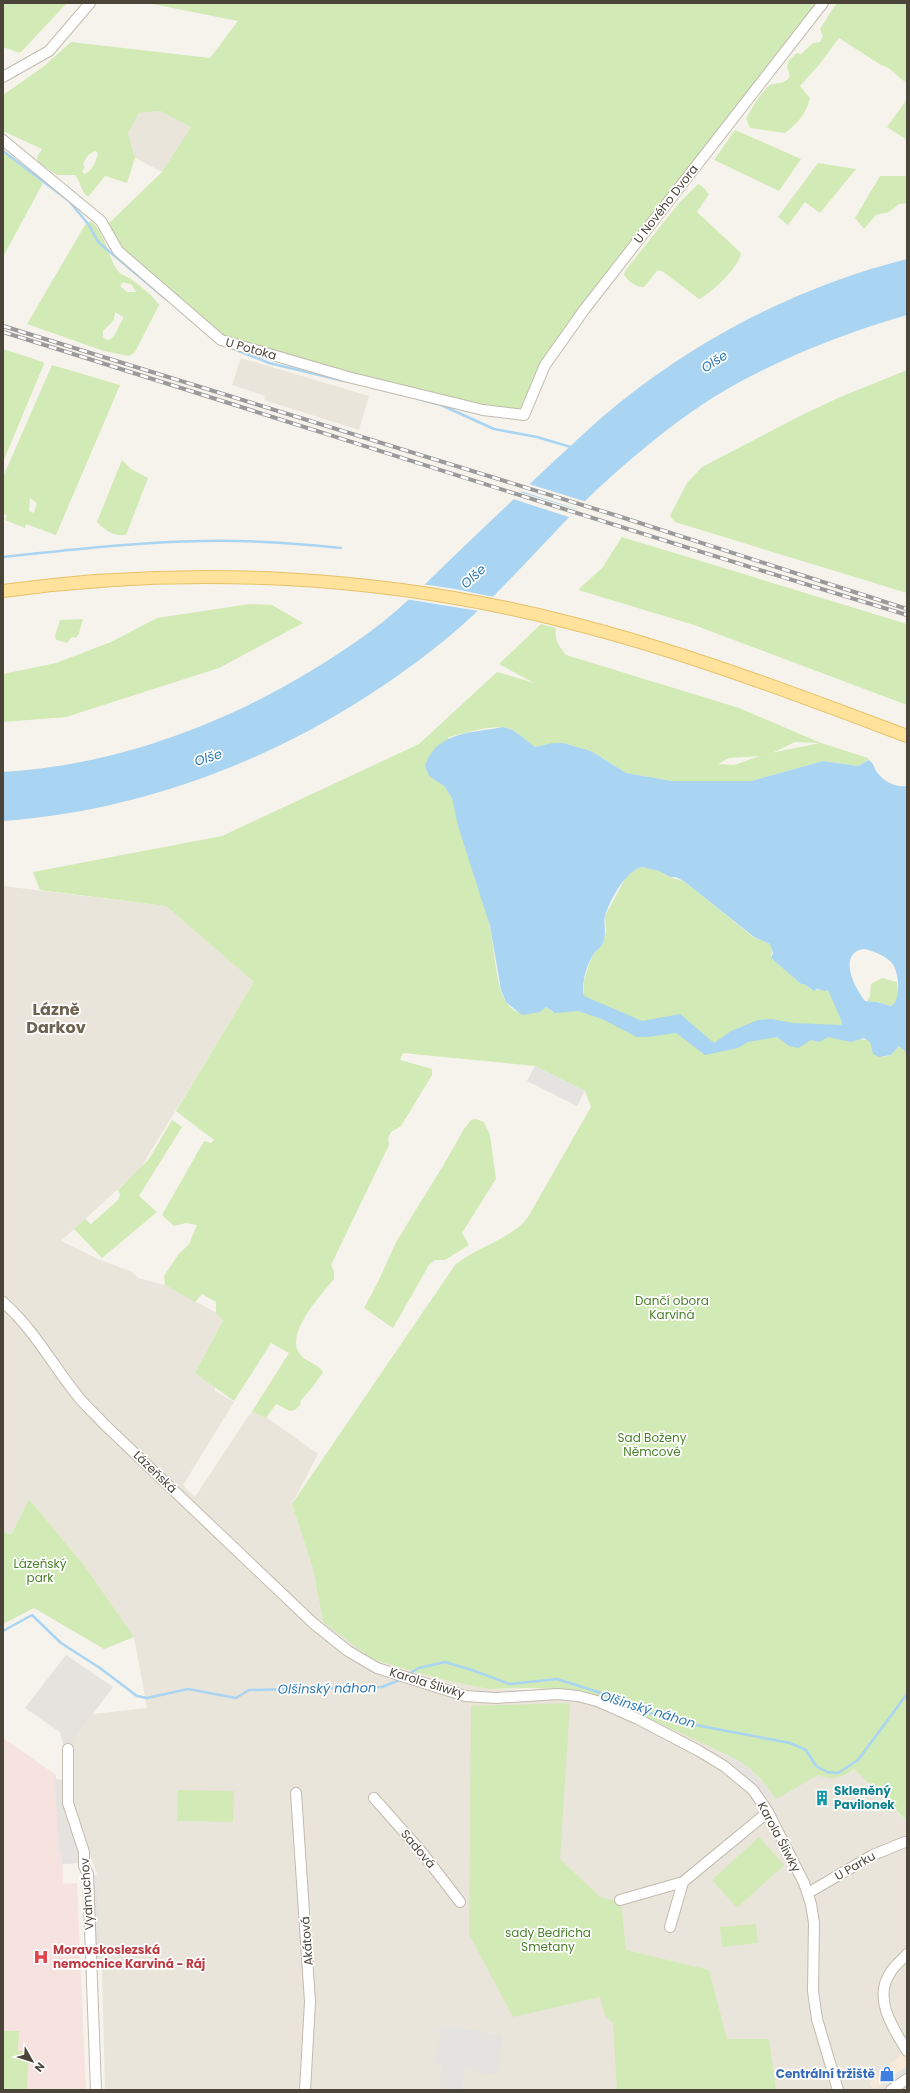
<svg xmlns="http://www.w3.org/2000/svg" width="910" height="2093" font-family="Poppins,sans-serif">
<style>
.residential{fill:#eae5da}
.commercial{fill:#f7ead8}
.industrial{fill:#e6e2dd}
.medical{fill:#f6e3e0}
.green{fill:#d2eab5;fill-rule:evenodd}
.parking{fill:#e5e3e0}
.water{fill:#a9d4f2;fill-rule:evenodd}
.pier{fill:#f6f3ec}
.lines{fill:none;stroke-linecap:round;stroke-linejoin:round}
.stream{stroke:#a9d4f2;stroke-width:2.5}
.minor-casing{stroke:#c2bbae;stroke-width:12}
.major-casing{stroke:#e6c16a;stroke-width:14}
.minor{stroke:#fff;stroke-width:10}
.major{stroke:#ffe39c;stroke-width:12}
.rail-casing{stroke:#9a9a9a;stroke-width:4}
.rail{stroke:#fff;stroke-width:2.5;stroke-dasharray:8;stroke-linecap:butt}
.labels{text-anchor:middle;stroke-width:3.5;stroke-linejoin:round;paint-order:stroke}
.street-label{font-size:12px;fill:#4b4439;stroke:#fff}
.park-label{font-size:12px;fill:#4a7f2a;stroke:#fff}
.culture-label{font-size:12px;font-weight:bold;fill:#0d838f;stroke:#fff;text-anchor:start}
.health-label{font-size:12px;font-weight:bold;fill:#be3a42;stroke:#fff;text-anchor:start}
.shop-label{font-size:12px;font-weight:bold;fill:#366cbe;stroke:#fff;text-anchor:end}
.water-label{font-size:13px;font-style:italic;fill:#2e7ab2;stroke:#fff}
.district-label{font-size:16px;font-weight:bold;fill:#6e6250;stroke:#fff}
</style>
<rect width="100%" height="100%" fill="#f6f3ec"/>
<!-- residential -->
<path class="residential" d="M 160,111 L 192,127 L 162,172 L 135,158 L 128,133 L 139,113 Z
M 241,358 L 369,396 L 359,430 L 264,400 L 265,396 L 232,385 Z
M 3,886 L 166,906 L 254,982 L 140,1169 L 61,1241 L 98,1259 L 132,1272 L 138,1278 L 165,1285 L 215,1312 L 223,1319 L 195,1373 L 215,1386 L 215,1391 L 234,1402 L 183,1485 L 195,1497 L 249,1415 L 254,1412 L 266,1417 L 318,1454 L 292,1504 L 313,1569 L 323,1622 L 423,1674 L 440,1679 L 488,1689 L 583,1691 L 839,1777 L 855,1769 L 907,1822 L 907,2090 L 105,2090 L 102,1968 L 97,1875 L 73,1805 L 74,1785 L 71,1749 L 78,1734 L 93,1714 L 147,1708 L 134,1637 L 84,1565 L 29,1499 L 11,1535 L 3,1531 Z"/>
<!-- commercial -->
<path class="commercial" d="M 902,2053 L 907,2060 L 907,2066 L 874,2090 L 869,2083 Z"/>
<!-- industrial -->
<path class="industrial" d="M 66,1655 L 113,1687 L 78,1734 L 71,1749 L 64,1749 L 60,1732 L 25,1708 Z"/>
<!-- medical -->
<path class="medical" d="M 3,1738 L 56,1775 L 60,1853 L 62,1852 L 63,1884 L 77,1883 L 86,2090 L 3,2090 Z"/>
<!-- green -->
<path class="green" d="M 3,3 L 67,3 L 20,53 L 3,47 Z
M 148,3 L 823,3 L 545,365 L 524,415 L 483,410 L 221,340 L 118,251 L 105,227 L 162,172 L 191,127 L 160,111 L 139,113 L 128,133 L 135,158 L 127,183 L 105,176 L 88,197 C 80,191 81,182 75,175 L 57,175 L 38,162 L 37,157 L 42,149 L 5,132 L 3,133 L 3,95 L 43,67 L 71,42 L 210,58 L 238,21 ZM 95,151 L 98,153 C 96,161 93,171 84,174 L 82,171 L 85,168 L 83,164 L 88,155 Z
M 845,3 L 907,3 L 907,83 C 898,78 891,67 881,65 L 839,38 L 818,66 L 800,86 L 810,98 C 807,113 797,124 785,133 L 750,128 L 746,119 C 750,111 763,89 770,85 C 778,82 785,85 790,76 L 787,66 L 789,60 L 797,53 L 801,54 L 813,43 L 820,42 L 823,36 L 820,29 L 836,4 Z
M 907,99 L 907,140 L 887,127 Z
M 735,130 L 801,159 L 779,191 L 714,160 Z
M 3,154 L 7,155 L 43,183 L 3,257 Z
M 818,163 L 856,169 L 820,213 L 805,202 L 788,225 L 778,217 Z
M 880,176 L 907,176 L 907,203 L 899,204 L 889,212 L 876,215 L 864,229 L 855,218 Z
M 698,184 L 703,187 L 709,194 L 697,212 L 741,253 C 739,267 712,293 699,299 L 662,271 L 657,271 L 644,287 C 637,288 628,281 624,275 L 625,271 L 679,203 Z
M 91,221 C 108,236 107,261 121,274 C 124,276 129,277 132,280 C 141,286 153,296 159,305 L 135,352 L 129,356 L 104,351 L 27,324 L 85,225 ZM 123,282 L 132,285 L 136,292 L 127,292 L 120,286 ZM 115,312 L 123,317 L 123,319 C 118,326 116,339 107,340 L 103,337 L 103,331 L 114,320 Z
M 3,349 L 43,362 L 44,364 L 3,462 Z
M 52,365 L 120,385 L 56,535 L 26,524 L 25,528 L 5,520 L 7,515 L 3,514 L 3,477 ZM 30,498 L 37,503 L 34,513 L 29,511 Z
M 907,370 L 907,593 L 675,522 L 670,516 L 687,483 L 702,467 L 802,415 L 838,398 Z
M 122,460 L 131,469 L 148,478 L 126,535 C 113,536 106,531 97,522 Z
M 622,537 L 907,624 L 907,705 L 694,625 L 578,590 L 602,568 Z
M 250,604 L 272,605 L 303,623 L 219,668 L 66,717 L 3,722 L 3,674 L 56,663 L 111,642 L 157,618 Z
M 83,619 L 79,633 L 76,638 L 72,637 L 67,643 L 56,640 L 55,636 L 60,620 Z
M 541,624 L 556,628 C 554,640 559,646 566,655 L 739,708 L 821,743 L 868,758 L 869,760 L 858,766 L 823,761 L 751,781 L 672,781 L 626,773 L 591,751 L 563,743 L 535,747 C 526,744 521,735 513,730 C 498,722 466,733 449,737 L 429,776 L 444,786 L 452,798 C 465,841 481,884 490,928 C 494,946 496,988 506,1002 C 517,1018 532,1014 546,1007 L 552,1012 L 576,1011 L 584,994 L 584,981 L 589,964 L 594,953 L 602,945 L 606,932 L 605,916 L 626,877 L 635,869 L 642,867 L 659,871 L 667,876 L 685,882 L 753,937 L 770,944 L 772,950 L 771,958 L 801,984 L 804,984 L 812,990 L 829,990 L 842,1022 L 841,1025 L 851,1042 L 858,1039 L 868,1040 L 883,1057 L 891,1055 L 899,1046 L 907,1053 L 907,1821 L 854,1769 C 841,1778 833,1781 818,1775 L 776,1799 L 761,1779 L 747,1766 L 730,1756 L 655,1721 L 583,1691 L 532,1688 L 488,1689 L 440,1679 L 372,1659 L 323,1622 L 313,1569 L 292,1504 L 455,1265 C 477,1246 511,1240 528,1217 L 591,1107 L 585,1091 L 535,1066 L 403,1053 L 400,1060 L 432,1069 L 432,1075 L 401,1126 L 391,1132 L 388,1138 L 389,1145 L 331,1265 L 334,1271 L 334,1279 C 321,1295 286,1332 299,1353 C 304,1362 318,1363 323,1372 L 312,1388 L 301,1400 L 300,1405 L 295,1410 L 290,1411 L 276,1404 L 266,1418 L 254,1412 L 251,1413 L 289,1353 L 271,1343 L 234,1401 L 195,1373 L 223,1320 L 216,1313 L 216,1302 L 202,1294 L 195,1302 L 165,1285 L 164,1276 L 178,1255 L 189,1244 L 197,1225 L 186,1223 L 174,1226 L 162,1215 L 204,1141 L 211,1143 L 214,1140 L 176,1111 L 254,982 L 166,906 L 40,890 L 33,872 L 222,836 L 419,744 L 497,672 L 534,683 L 499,664 ZM 795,742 L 820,743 L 771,753 L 772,753 ZM 760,756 L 734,765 L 718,764 L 729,758 Z
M 882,978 L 897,982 C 898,992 901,1000 891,1006 L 877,1002 L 867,1001 L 870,996 L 871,984 Z
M 476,1119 L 484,1122 L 490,1135 L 496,1179 L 462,1233 L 469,1245 L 445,1260 L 435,1260 L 429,1265 L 393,1328 L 364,1308 L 378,1282 L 396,1242 L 443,1166 L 464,1129 L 471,1120 Z
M 172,1120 L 182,1127 L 139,1196 L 157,1212 L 102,1258 L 74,1229 L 85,1219 L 91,1224 L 118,1200 L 120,1195 L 118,1190 L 149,1159 Z
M 29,1499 L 84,1565 L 134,1637 L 104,1649 L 34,1608 L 3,1624 L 3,1531 L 11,1535 Z
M 570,1703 L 560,1859 L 600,1897 L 621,1902 L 626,1950 L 709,1970 L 727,2039 L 769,2039 L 776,2090 L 617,2090 L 613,2023 L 605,2016 L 600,1997 L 513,2017 L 469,1934 L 471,1706 Z
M 178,1790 L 234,1791 L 233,1822 L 177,1821 Z
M 759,1837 L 784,1865 L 737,1908 L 712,1880 Z
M 756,1924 L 758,1943 L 722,1947 L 720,1927 Z
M 3,2031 L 19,2031 L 18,2051 L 29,2051 L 27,2090 L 3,2090 Z"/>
<!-- parking -->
<path class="parking" d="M 535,1066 L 585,1091 L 577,1106 L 527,1081 Z
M 730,1756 L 746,1767 L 764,1785 L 772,1797 L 766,1801 L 724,1766 Z
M 55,1779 L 68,1781 L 84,1863 L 62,1864 L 62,1853 L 59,1853 Z
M 91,1875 L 97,1875 L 102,1968 L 96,1969 Z
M 441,2025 L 502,2035 L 498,2075 L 465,2070 L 462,2090 L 439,2089 L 442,2065 L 435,2064 Z
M 907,2066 L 907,2076 L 887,2090 L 883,2084 Z"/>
<!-- water -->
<path class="water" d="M 907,259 L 907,315 C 835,336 751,369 690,413 C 653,439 616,471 584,502 C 540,546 500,594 452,634 C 326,739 168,809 3,821 L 3,772 C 136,764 264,709 371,631 C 401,609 428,581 454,556 C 499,513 544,470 590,428 C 679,348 791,288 907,259 Z
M 503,727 L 513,730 L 535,747 L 553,743 L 563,743 L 591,751 L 626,773 L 672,781 L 751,781 L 823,761 L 858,766 L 869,760 C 873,763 874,767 876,771 C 884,782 894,787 907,786 L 907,1053 L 899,1046 L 891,1055 L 879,1057 L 873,1054 L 870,1042 L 864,1038 L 851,1042 L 828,1037 L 820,1042 L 811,1040 L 798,1048 L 789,1046 L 777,1037 L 748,1042 L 738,1048 L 705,1055 L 676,1033 L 648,1037 L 637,1037 L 602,1019 L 578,1011 L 555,1013 L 546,1007 L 540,1012 L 522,1015 L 506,1002 L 501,990 L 490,926 L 458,826 L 452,798 L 444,786 L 429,776 L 425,766 C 436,731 474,733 503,727 ZM 642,867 L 659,871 L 670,877 L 676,877 L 685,882 L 754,937 L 770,944 L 773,953 L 771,958 L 801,984 L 804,984 L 814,991 L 817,989 L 824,991 L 828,990 L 842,1022 L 841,1025 L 793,1023 L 771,1019 L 758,1020 L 731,1031 L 714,1043 L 680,1014 L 642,1021 L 584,996 C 581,983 587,963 595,952 C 598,949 601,947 603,943 C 607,931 603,923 605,916 C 610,900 625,871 642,867 ZM 863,949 C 872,950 886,956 892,963 C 899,972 902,1000 891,1006 L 877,1002 L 865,1001 C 855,989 837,954 863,949 Z"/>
<!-- pier -->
<path class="pier" d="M 529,484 L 587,502 L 580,510 L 521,491 Z
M 520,492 L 579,510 L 572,518 L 513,499 Z
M 422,584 L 455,589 L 494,597 L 479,611 L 405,599 Z"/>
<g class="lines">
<!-- stream -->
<path class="stream" d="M 3,151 L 69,201 L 89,225 L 98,242 L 166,299
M 234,349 L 269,363 L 344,381
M 419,399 L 441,405 L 494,429 L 537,437 L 574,448
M 3,557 C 69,550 136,542 202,541 C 249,540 295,543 341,548
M 3,1631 L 32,1615 L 61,1643 L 100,1668 L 137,1696 L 147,1698 L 188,1689 L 236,1698 L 249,1690 L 382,1687 L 402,1679
M 407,1675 L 419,1668 L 445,1662 L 472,1670 L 510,1684 L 557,1679 L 598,1692 L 651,1713 L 690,1724 L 790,1743 L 806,1750 L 816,1766 L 827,1772 L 838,1773 L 858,1760 L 907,1694"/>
<!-- minor casing -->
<g class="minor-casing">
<path id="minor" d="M 3,77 L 49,51 L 90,3
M 3,140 L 101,221 L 118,251 L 221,340 L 348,377 L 483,410 L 524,415 L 545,365 L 584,310 L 823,3
M 3,1302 C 35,1330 54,1368 81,1400 C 88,1408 97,1416 104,1424 L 313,1623 L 348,1651 L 377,1668 L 465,1696 L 496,1698 L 558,1694 L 578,1696 L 597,1701 L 638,1719 L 699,1751 L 724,1766 L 753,1790 L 768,1812 L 804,1883 L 811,1904 L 814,1923 L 813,1991 L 817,2019 L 838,2090
M 68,1749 L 68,1803 L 84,1852 L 84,1866 L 88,1874 L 96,2090
M 296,1793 L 310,2002 L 305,2090
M 374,1798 L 420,1850 L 460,1902
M 808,1893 L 873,1855 L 905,1842
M 620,1900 L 683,1882 L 768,1812
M 670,1927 L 683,1882
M 907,1954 C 902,1960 894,1966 890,1973 C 873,1999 893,2028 907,2051
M 891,2090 L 907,2079"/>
</g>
<!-- major casing -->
<g class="major-casing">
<path id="major" d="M 3,591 C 190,565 384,575 567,622 C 683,651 795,694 907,736"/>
</g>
<!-- minor -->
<use href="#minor" class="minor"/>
<!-- major -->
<use href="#major" class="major"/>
<!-- rail casing -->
<g class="rail-casing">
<path id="rail" d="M 3,326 L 618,516 L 907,609
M 3,332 C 304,426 605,524 907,615"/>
</g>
<!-- rail -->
<use href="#rail" class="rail"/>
</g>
<!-- icons -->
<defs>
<g id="building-bare" transform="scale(1.2)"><path d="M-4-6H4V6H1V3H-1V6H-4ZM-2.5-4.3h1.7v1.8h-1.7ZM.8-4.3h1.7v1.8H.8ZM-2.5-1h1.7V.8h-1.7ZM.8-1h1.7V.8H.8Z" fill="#0f9aa8" stroke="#fff" stroke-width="2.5" paint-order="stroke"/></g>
<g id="hospital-bare" transform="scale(1.2)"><path d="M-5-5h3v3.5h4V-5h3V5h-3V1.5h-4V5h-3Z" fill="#e0444e" stroke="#fff" stroke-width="2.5" paint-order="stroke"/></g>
<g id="shop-bare" transform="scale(1.2)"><path d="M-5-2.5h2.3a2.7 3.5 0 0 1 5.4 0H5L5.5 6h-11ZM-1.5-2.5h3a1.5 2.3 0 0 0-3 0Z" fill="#3f7fe0" stroke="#fff" stroke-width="2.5" paint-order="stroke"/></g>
</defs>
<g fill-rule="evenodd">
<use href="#building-bare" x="822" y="1798"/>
<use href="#hospital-bare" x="41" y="1957"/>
<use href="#shop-bare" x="887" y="2074"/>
</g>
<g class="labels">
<!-- street labels -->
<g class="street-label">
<text transform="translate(666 204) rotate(-52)" y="4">U Nového Dvora</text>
<text transform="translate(251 349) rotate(16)" y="4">U Potoka</text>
<text transform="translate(155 1472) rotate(44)" y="4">Lázeňská</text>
<text transform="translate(427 1683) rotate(17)" y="4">Karola Śliwky</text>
<text transform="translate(779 1837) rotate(62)" y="4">Karola Śliwky</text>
<text transform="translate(418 1849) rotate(50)" y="4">Sadová</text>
<text transform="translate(855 1866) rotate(-30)" y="4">U Parku</text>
<text transform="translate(87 1894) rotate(-94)" y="4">Vydmuchov</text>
<text transform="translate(307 1941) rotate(-94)" y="4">Akátová</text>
</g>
<!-- park labels -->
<g class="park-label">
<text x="672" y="1305">Dančí obora<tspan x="672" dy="14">Karviná</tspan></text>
<text x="652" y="1442">Sad Boženy<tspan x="652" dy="14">Němcové</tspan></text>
<text x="40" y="1568">Lázeňský<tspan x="40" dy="14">park</tspan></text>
<text x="548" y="1937">sady Bedřicha<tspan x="548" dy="14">Smetany</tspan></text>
</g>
<!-- culture labels -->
<g class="culture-label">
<text x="834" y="1795">Skleněný<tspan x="834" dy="14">Pavilonek</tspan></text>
</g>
<!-- health labels -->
<g class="health-label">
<text x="53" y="1954">Moravskoslezská<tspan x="53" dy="14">nemocnice Karviná - Ráj</tspan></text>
</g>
<!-- shop labels -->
<g class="shop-label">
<text x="875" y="2078">Centrální tržiště</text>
</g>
<!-- water labels -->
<g class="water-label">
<text transform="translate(714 361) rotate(-33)" y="5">Olše</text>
<text transform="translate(473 576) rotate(-42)" y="5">Olše</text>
<text transform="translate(208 757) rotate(-17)" y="5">Olše</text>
<text transform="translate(327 1688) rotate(-1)" y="5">Olšinský náhon</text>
<text transform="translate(648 1709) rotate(17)" y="5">Olšinský náhon</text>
</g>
<!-- district labels -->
<g class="district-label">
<text x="56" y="1015">Lázně<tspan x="56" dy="18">Darkov</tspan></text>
</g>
</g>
<!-- border -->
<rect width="910" height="2093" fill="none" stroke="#4b4439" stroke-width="8"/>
<!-- north arrow -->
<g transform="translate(32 2061) rotate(129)" stroke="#ffffff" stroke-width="3" paint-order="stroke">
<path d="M0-3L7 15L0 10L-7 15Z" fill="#4b4439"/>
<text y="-6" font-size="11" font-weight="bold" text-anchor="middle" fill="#4b4439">N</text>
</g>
</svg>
